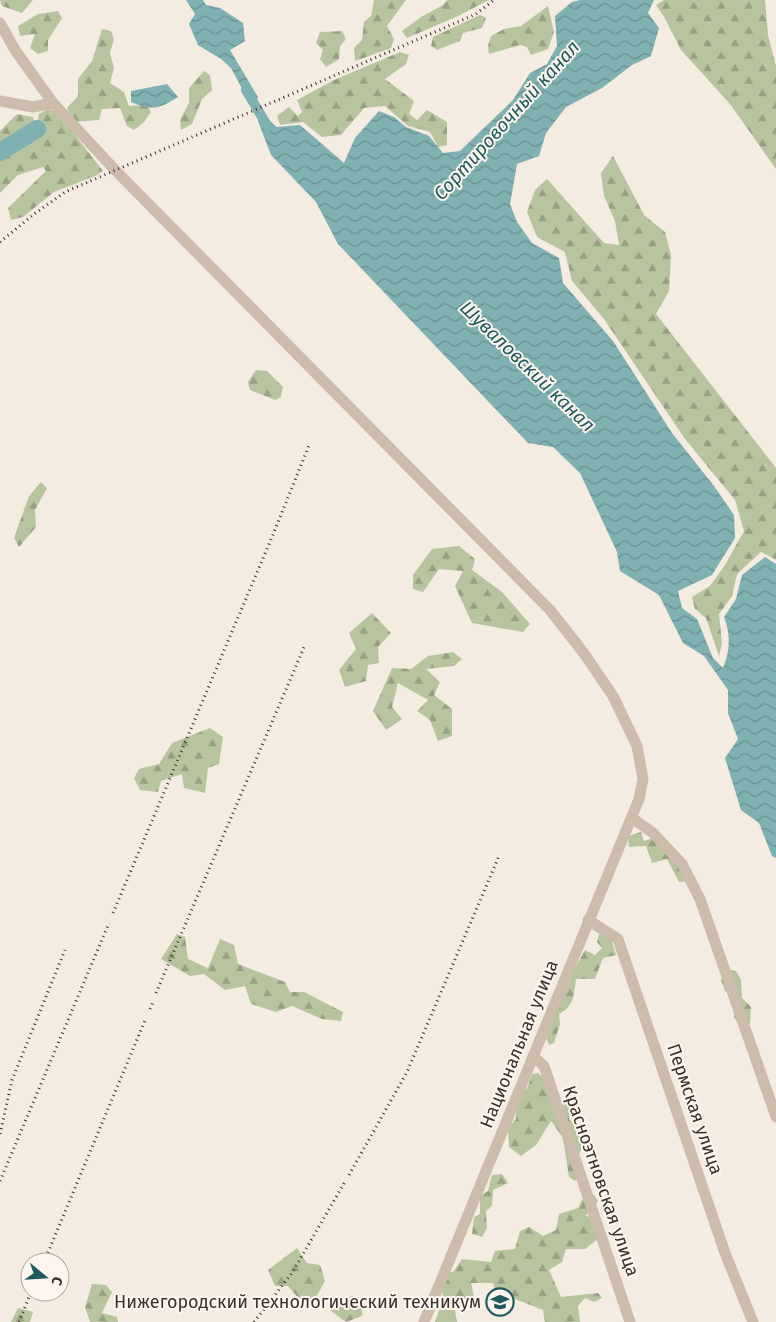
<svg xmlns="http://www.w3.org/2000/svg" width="776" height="1322" font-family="'Fira Sans',sans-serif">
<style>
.forest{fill:url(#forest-firs)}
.water{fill:url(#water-waves)}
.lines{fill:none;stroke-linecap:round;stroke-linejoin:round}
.canal{stroke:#7fb0b2;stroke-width:10}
.river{stroke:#7fb0b2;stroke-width:18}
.minor{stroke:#cdbbac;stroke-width:11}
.rail{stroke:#3b302b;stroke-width:3;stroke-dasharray:1 4;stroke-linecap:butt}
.labels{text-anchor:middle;stroke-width:4;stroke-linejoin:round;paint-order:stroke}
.street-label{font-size:18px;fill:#3b302b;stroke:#fbf5ee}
.poi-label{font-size:18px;fill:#3b302b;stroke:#fbf5ee;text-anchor:end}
.water-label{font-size:19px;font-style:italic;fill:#1f5a5e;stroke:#fbf5ee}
</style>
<defs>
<pattern id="forest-firs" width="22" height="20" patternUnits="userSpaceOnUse" patternTransform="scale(1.25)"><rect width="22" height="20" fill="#b8c4a0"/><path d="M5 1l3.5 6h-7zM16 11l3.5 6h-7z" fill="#97a083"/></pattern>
<pattern id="water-waves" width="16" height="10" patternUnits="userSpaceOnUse" patternTransform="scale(1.25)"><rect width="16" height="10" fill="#7fb0b2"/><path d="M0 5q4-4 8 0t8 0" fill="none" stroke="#699091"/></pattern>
</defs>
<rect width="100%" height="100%" fill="#f4ebe1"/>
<!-- forest -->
<path class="forest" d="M 0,0 L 33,0 L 22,13 L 2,6 Z
M 374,0 L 406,0 L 387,26 L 394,39 L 391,48 L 355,61 L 354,48 L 362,40 L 364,22 L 371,16 Z
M 447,0 L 489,0 L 456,17 L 407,38 L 402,31 L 421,17 L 443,5 Z
M 664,0 L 765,0 L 768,35 L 776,66 L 776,169 L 730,104 L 681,50 L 664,17 L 656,5 Z
M 548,6 L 554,32 L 548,49 L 531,55 L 527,47 L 520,45 L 489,54 L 488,46 L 491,36 L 504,29 L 521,26 Z
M 58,11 L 62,18 L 48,40 L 48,51 L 38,54 L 30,48 L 35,34 L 20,36 L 18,26 L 38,14 Z
M 480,15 L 486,18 L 482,28 L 463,33 L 460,41 L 437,50 L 431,46 L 433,37 Z
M 102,29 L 111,31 L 114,39 L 110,53 L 114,68 L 110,83 L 124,92 L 129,106 L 147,105 L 151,112 L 144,122 L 134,130 L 127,126 L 120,108 L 102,109 L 99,120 L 74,122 L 67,108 L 78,96 L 78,79 L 92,61 Z
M 342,31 L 346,39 L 340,46 L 339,59 L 326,67 L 320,59 L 323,50 L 316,43 L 320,32 Z
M 400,52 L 409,55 L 406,64 L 385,79 L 414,101 L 409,114 L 417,120 L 427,110 L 447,122 L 447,145 L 438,147 L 430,132 L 408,126 L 385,106 L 364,108 L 341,135 L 322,137 L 303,122 L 280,125 L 277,116 L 289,107 L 298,116 L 302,112 L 297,100 L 334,80 Z
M 204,71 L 210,75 L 212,90 L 202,99 L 192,124 L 181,130 L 180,120 L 189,103 L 189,88 Z
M 48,109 L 57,112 L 103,171 L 95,176 L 54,192 L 23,217 L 11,220 L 8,208 L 46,171 L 43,167 L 18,175 L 0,193 L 0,159 L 34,139 L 39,114 Z
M 17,114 L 33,117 C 37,141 18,145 0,155 L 0,131 Z
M 613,156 L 644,215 L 665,232 L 671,255 L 669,291 L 656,314 L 776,468 L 776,560 L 761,552 L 737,574 L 732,596 L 719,614 L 722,643 L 719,656 L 706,618 L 695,609 L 692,597 L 710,586 L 725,565 L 744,531 L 735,500 L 685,439 L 604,319 L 572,281 L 565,252 L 537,237 L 527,212 L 535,190 L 547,179 L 604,243 L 619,245 L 615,221 L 604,196 L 601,173 Z
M 256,370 L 267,371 L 283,387 L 281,397 L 275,400 L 250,390 L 248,382 Z
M 41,482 L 47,488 L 35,510 L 36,527 L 19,547 L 14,538 L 29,496 Z
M 459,546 L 475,559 L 472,570 L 502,592 L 530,624 L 523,632 L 472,623 L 455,586 L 463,571 L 439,569 L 423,592 L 413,589 L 413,575 L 432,549 Z
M 372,613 L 391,633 L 378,647 L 379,663 L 368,665 L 366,681 L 345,687 L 339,670 L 356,649 L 349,633 Z
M 453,652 L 462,659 L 454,666 L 426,669 L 440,682 L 434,695 L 452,709 L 452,736 L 438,741 L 430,720 L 417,711 L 428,700 L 398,683 L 392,707 L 402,719 L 386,730 L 373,711 L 392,668 L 411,669 L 428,656 Z
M 210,728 L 223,737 L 219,764 L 208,768 L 205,793 L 184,788 L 182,774 L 161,781 L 158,792 L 140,790 L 134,778 L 139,769 L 159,764 L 172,743 Z
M 641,832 L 644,841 L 659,836 L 694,881 L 679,882 L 667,859 L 652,863 L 646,846 L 629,847 L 628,836 Z
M 177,934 L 185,937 L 188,959 L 208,968 L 220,939 L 234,945 L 238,964 L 285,982 L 290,992 L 304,992 L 343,1012 L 341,1021 L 322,1019 L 292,1006 L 276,1012 L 251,1004 L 245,986 L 225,990 L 204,974 L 190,976 L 161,959 Z
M 599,934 L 611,939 L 616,955 L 603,958 L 595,979 L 576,979 C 574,994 574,1007 559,1014 L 560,1024 L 554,1043 L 549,1045 L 546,1037 L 569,979 L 585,950 L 595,955 L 602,948 L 597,942 Z
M 728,970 L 736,971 L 741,980 L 742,998 L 751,1007 L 750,1024 L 740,1025 L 734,1017 L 738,998 L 725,991 L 721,980 Z
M 538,1073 L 556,1089 L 559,1100 L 569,1103 L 569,1119 L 579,1130 L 583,1144 L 579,1155 L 583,1173 L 575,1181 L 569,1177 L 563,1138 L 551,1121 L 536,1145 L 521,1156 L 509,1147 L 508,1128 L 516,1119 C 516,1107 517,1096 527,1089 L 532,1074 Z
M 502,1174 L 508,1183 L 493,1190 L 492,1206 L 486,1211 L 487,1228 L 482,1237 L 472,1234 L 474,1217 L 480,1214 L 480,1196 L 488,1191 L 492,1175 Z
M 593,1194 L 598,1201 L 586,1215 L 601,1227 L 603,1235 L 585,1249 L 566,1249 L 562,1262 L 549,1270 L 561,1297 L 598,1293 L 602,1298 L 594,1302 L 585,1298 L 578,1306 L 580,1322 L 545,1322 L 543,1310 L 495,1291 L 493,1283 L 471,1283 L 475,1301 L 454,1305 L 457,1322 L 463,1322 L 435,1322 L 443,1299 L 442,1289 L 448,1273 L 454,1271 L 462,1259 L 491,1262 L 495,1251 L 515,1249 L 520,1231 L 529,1227 L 543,1236 L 556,1230 L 559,1214 L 578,1208 L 582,1200 Z
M 297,1248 L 307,1263 L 320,1265 L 325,1281 L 314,1301 L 299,1299 L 288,1286 L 275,1286 L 268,1270 Z
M 92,1284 L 106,1285 L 112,1292 L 102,1313 L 117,1317 L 118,1322 L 90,1322 L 85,1307 Z
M 352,1296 L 363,1302 L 362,1316 L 346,1322 L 331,1311 L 334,1302 Z
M 18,1308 L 33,1312 L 30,1322 L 11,1322 Z"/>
<!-- water -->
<path class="water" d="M 186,0 L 203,0 L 206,5 L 220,8 L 243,23 L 245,41 L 230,50 L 258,97 L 256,103 L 248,100 L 231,68 L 221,59 L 198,45 L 189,24 L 195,14 Z
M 580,0 L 654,0 L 648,13 L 659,28 L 651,56 L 632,65 L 602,88 L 566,107 L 546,133 L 539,156 L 517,164 L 510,204 L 517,222 L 532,243 L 559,258 L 563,283 L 613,341 L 672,433 L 714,486 L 734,515 L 735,538 L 712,575 L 678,591 L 682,608 L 697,619 L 713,658 L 723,668 C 730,651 731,635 724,617 L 736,599 L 742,575 L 765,557 L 776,564 L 776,858 L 772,856 L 759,823 L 741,810 L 725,758 L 738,739 L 728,713 L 728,690 L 704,656 L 683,643 L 659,595 L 620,571 L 617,552 L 580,473 L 553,447 L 528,443 L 338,244 L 316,202 L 271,155 L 258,121 L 263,115 L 277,127 L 300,125 L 344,163 L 355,138 L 379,111 L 394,117 L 406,127 L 429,136 L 443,153 L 460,151 L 513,100 L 530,73 L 547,64 L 557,46 L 555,16 L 572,2 Z
M 167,84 L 178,97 C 159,109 152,111 131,102 L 131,91 Z"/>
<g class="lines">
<!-- canal -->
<path class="canal" d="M 246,90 L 268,127"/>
<!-- river -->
<path class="river" d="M 0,152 L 37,129"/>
<!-- minor -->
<path class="minor" d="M 0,23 L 15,50 L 53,103 L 115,170 L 550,610 L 583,652 L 613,696 L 637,746 L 643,779 L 639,799 L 424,1322
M 0,101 L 33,107 L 53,103
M 632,818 L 653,833 L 682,864 L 700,899 L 776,1117
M 588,920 L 618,939 L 725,1253 L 753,1322
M 533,1056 L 544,1066 L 630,1322"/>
<!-- rail -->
<path class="rail" d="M 0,242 L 33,215 L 65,192 L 428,35 L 476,14 L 494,0
M 113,913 L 272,537 L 310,443
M 156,993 L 305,645
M 150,1009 L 153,1002
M 0,1134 L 12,1080 L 65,950
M 349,1175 L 407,1072 L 499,856
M 0,1181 L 109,923
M 44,1262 L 146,1018
M 19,1322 L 31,1292
M 254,1322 L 292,1273 L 346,1180"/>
</g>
<!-- icons -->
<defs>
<g id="university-ring" transform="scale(1.4375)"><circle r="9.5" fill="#fbf5ee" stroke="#1f5a5e" stroke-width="1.5"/><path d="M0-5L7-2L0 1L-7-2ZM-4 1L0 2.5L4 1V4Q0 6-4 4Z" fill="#1f5a5e"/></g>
</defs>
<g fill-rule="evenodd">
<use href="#university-ring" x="500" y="1302"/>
</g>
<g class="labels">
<!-- street labels -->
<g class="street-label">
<text transform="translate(519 1044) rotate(-68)" y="6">Национальная улица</text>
<text transform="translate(695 1109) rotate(71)" y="6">Пермская улица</text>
<text transform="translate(601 1181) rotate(71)" y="6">Красноэтновская улица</text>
</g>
<!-- poi labels -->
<g class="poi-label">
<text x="481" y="1308">Нижегородский технологический техникум</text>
</g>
<!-- water labels -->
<g class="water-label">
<text transform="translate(506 120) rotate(-48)" y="7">Сортировочный канал</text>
<text transform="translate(528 366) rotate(44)" y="7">Шуваловский канал</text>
</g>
</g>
<!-- north arrow -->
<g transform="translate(45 1277) rotate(108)"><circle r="24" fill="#fbf5ee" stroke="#aea6a0"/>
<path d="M0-4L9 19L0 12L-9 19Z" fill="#1f5a5e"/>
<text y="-8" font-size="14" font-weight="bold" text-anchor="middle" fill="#3b302b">С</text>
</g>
</svg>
